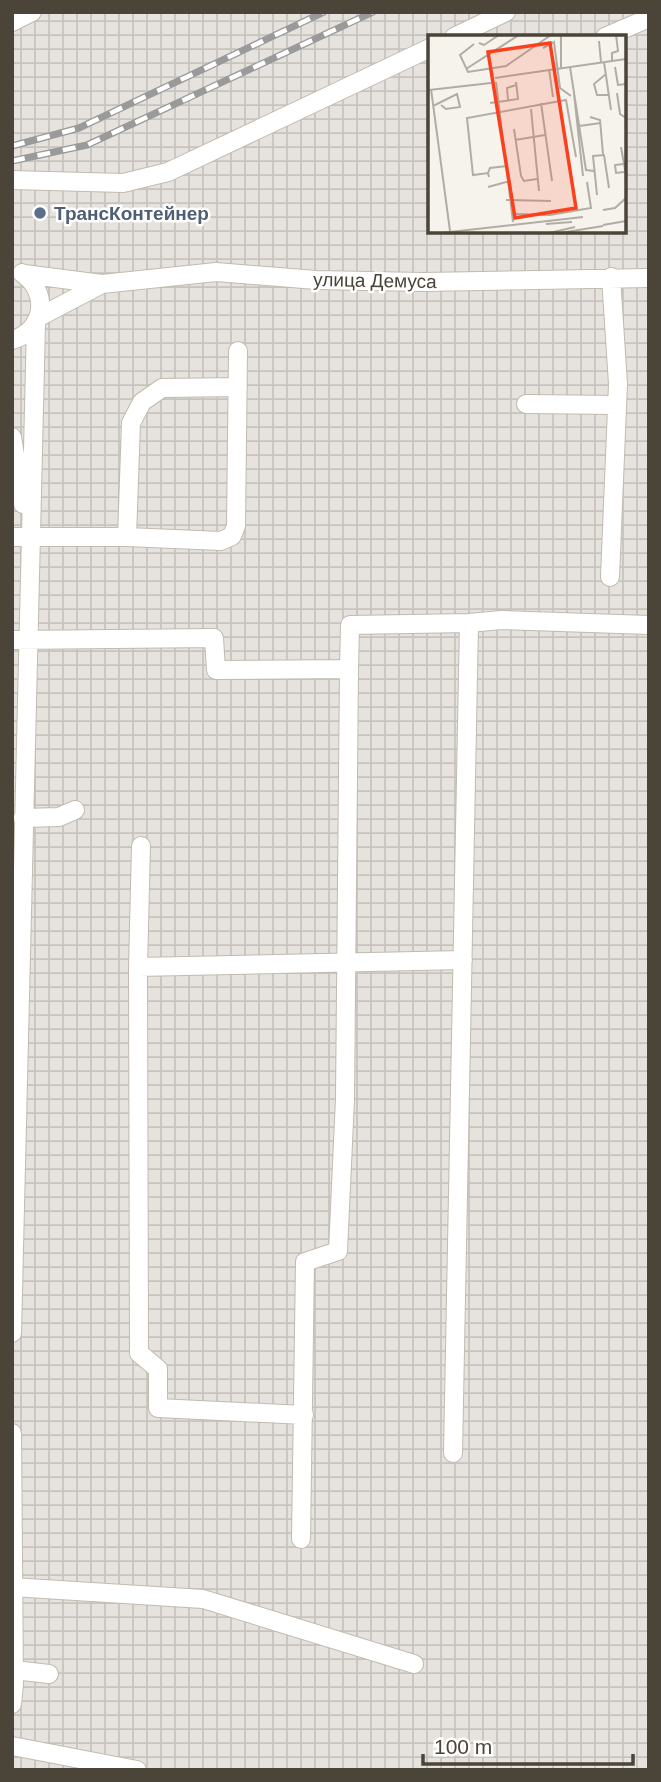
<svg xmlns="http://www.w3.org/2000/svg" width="661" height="1782" font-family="Helvetica,sans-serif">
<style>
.industrial{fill:url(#industrial-grid);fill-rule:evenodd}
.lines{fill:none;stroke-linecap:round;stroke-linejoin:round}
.minor-casing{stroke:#c2bbae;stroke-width:20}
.minor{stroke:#fff;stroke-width:18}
.rail-casing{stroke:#9a9a9a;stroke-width:7}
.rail{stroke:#fff;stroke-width:4.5;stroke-dasharray:13;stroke-linecap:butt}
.service-dot{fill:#5c6f8a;stroke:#fff;stroke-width:2.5}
.labels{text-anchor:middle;stroke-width:5;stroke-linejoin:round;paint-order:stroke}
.service-label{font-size:19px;font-weight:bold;fill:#4e5e75;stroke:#fff;text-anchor:start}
.street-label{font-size:19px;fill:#4b4439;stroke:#fff}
.inset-road{fill:none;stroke:#b2ada4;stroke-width:2}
.view{fill:#fc3f1d;fill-opacity:0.15;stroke:#fc3f1d;stroke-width:3.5}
.inset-edge{fill:none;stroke:#4b4439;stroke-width:3.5}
</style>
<defs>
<pattern id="industrial-grid" width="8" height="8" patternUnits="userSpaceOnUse" patternTransform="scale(1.75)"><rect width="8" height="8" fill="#e6e2dd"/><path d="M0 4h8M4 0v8" fill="none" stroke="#c7c3be"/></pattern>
</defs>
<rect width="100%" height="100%" fill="#f6f3ec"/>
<!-- industrial -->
<path class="industrial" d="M 12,12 L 649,12 L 649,1770 L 12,1770 ZM 430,37 L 624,37 L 624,231 L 430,231 Z"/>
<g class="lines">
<!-- minor casing -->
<g class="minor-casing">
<path id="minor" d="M 12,22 L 32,12
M 454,37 L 506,12
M 605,37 L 649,18
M 12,180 L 123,183 L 168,172 L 430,48
M 24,274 L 102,284 L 216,272 L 316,280 L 423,282 L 649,278
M 39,317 L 102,284
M 12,340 C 45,331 50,292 22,273
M 526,404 L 617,405
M 12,437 L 23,504
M 12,537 L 127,537 L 221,541 L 232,536 L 236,526 L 238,351
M 127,537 L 131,423 L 142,402 L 162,388 L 238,387
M 610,577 L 618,384 L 611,277
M 12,640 L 214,638 L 216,670 L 349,669 L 350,625 L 469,623 L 501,620 L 649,625
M 23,818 L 59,817 L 75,810
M 141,846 L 138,967 L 139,1353 L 158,1369 L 158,1408 L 304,1415
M 138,967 L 463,960
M 12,1333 L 36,324
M 12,1433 L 14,1684 L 12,1704
M 453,1453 L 469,623
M 301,1539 L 305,1262 L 338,1251 L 345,1099 L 349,669
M 12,1587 L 203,1599 L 414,1664
M 14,1670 L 49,1674
M 12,1746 L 137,1770"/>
</g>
<!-- minor -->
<use href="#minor" class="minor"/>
<!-- rail casing -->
<g class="rail-casing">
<path id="rail" d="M 12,146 L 79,128 L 324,12
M 12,161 L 87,145 L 373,12"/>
</g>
<!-- rail -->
<use href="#rail" class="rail"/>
</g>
<!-- markers -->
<circle class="service-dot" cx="40" cy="213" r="7"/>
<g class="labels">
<!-- service labels -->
<g class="service-label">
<text x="54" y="220">ТрансКонтейнер</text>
</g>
<!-- street labels -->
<g class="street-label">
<text transform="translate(375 280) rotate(1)" y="7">улица Демуса</text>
</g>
</g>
<!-- overview -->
<g transform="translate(428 35)">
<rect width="198" height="198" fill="#f6f3ec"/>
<path class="inset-road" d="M 133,0 L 133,33M 171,6 L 173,27M 51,8 L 56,10 L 71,0M 46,9 L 32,20 L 40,37 L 78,31 L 123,0M 115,13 L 126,7 L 132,53 L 143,61M 184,26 L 184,18 L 190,16 L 188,0M 176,27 L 183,75M 142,32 L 158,135 L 166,136M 187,32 L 190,50 L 198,49M 38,34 L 91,0M 121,34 L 125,62M 178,39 L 166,49 L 169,60 L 181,60M 67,43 L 198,24M 68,47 L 85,187M 3,54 L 22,196M 1,55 L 63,48M 189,58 L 192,79 L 198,83M 146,59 L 155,141M 80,65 L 79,53 L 88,50M 62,68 L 90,64 L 88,47M 113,68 L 124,146M 5,71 L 29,59 L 32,72 L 18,74 L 13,70M 103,74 L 111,156M 162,82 L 172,85 L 175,119M 151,91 L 173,88M 86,94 L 93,141 L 96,146 L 109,144M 87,105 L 117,100M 193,112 L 198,140M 195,129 L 187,130 L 188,138 L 196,137M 60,138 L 62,133 L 79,131M 61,142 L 60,138 L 45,140 L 39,83 L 138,65 L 148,122M 60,152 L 82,146M 169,160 L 165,121 L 176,120 L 181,153M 78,165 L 123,166M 175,175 L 187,173 L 198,163M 87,179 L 122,180 L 163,173 L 159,147M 118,189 L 144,187M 175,190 L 198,186M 13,198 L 155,182M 121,198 L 147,192M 132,198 L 175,191"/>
<path class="view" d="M 122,8 L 148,173 L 87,183 L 60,17 Z"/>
<rect width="198" height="198" class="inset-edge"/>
</g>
<!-- border -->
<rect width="661" height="1782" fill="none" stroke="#4b4439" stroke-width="28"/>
<!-- scale -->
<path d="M423 1754v10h210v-10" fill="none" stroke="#4b4439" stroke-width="3.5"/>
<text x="434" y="1754" font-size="21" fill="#4b4439" stroke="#ffffff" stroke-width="5" paint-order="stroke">100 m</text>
</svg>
